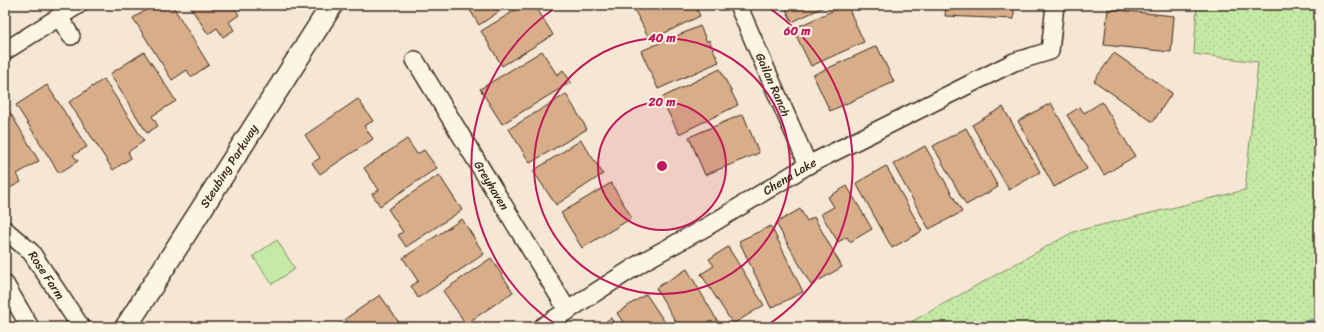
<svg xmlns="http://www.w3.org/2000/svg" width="1324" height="332" font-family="Sriracha,sans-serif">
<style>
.grass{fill:url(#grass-dots);stroke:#808a62}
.pitch{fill:#c4eaa5;stroke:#808a62}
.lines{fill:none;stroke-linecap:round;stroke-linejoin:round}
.stream{stroke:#668995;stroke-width:6}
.building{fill:#d8ad89;stroke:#3b2a1e}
.minor-casing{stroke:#3b2a1e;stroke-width:20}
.tertiary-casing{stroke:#3b2a1e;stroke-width:24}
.minor{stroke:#fcf5e5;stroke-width:17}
.tertiary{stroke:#fcf5e5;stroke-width:21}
.ring{fill:none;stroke:#c2185b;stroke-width:2}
.labels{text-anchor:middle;stroke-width:4;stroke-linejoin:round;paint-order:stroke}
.street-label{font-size:12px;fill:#3b2a1e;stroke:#fcf5e5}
.centre{fill:#c2185b;stroke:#fcf5e5;stroke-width:2}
.ring-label{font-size:12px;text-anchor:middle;font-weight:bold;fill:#c2185b;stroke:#fcf5e5;stroke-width:4;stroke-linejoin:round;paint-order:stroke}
</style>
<defs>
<pattern id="grass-dots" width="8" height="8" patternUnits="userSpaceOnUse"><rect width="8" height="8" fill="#c4eaa5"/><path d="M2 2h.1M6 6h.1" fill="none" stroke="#a9c98e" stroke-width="1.8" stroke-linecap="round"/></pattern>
</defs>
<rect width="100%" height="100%" fill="#f5e7d3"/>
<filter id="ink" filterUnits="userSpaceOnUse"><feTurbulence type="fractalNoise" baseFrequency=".025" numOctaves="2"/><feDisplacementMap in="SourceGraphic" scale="8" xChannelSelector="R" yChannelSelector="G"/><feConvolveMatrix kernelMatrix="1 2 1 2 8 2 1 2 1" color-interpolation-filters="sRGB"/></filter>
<g filter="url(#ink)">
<!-- grass -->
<path class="grass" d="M 1197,5 L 1319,5 L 1319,327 L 902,327 L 1073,232 L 1245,190 L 1258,62 L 1194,54 Z"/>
<!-- pitch -->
<path class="pitch" d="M 277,240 L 295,269 L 272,284 L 253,256 Z"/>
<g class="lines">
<!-- stream -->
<path class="stream" d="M 1283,327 L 1319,321"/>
</g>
<!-- building -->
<path class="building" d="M 155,5 L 172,5 L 209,65 L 191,77 L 187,70 L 172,80 L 133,18 Z
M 189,5 L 233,5 L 239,15 L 229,22 L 234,30 L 223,37 L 217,28 L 208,34 Z
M 467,5 L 509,5 L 479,25 Z
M 524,5 L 535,5 L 553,35 L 502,66 L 481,31 Z
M 632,5 L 695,5 L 700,16 L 650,40 Z
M 784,5 L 828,5 L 792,22 Z
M 845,5 L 847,5 L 864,42 L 811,66 L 793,29 Z
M 946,5 L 1014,5 L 1014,19 L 945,16 Z
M 1108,9 L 1174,16 L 1171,52 L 1104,45 Z
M 700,26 L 707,42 L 709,40 L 719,62 L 658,89 L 641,51 Z
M 877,46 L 894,82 L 830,111 L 813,75 Z
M 542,51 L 557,75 L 563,70 L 571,82 L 502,124 L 480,89 Z
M 144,52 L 176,101 L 152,116 L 158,126 L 147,133 L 110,74 Z
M 1114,53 L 1172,93 L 1153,122 L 1094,81 Z
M 720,69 L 738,105 L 679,134 L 661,98 Z
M 104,79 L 144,141 L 128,152 L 131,158 L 113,170 L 69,102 Z
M 47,85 L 87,147 L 73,155 L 78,161 L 59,173 L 16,105 Z
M 566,94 L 587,129 L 530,163 L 509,129 Z
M 358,99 L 373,121 L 364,126 L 373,139 L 320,174 L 312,163 L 320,158 L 305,135 Z
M 1102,102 L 1135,156 L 1104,175 L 1067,115 L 1080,107 L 1084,113 Z
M 1051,103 L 1087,169 L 1054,187 L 1018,121 Z
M 5,104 L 39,161 L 17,174 L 21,182 L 8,189 L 5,184 Z
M 1003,107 L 1040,172 L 1009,190 L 972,125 Z
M 743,114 L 759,153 L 705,175 L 689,137 Z
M 966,128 L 998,187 L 966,205 L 933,146 Z
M 407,139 L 417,154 L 424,150 L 437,168 L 380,206 L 372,194 L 379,190 L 364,168 Z
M 581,140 L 603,174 L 556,205 L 533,171 Z
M 925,146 L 962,212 L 929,229 L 893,164 Z
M 886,166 L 922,231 L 892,248 L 856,183 Z
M 439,175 L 462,210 L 406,247 L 398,235 L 403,232 L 388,209 Z
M 611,183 L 632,218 L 582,248 L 561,213 Z
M 847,186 L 872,229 L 850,242 L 847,237 L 838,242 L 821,214 L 834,207 L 828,197 Z
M 800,209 L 807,221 L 814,217 L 842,267 L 811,285 L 776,223 Z
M 462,219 L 484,254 L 418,298 L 411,286 L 418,281 L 403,258 Z
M 771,226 L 803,292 L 771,308 L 739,241 Z
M 728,247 L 764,305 L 733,324 L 701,274 L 714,266 L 709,259 Z
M 491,258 L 513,292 L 466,324 L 443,291 Z
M 687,269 L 721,327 L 679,327 L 656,288 Z
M 646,294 L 668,327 L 626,327 L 617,313 Z
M 380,295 L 402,327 L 351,327 L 345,319 Z
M 611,318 L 616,327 L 597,327 Z
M 340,323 L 343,327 L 334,327 Z"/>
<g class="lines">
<!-- minor casing -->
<g class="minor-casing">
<g id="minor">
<path id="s1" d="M 738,5 L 808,165"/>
<path d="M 59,17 L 71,36"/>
<path d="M 5,51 L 78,5"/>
<path id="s2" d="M 415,60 L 568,311"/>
<path id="s3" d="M 5,230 L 31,252 L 81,327"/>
<path d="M 5,284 L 30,327"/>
<path id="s4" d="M 542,327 L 644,261 L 708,226 L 808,165 L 1014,62 L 1050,51 L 1055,5"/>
</g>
</g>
<!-- tertiary casing -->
<g class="tertiary-casing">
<g id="tertiary">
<path id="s5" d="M 126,327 L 332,5"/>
</g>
</g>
<!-- minor -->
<use href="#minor" class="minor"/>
<!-- tertiary -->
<use href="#tertiary" class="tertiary"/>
</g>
</g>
<!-- distance rings -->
<circle cx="662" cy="166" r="64" fill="#c2185b" fill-opacity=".12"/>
<g class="ring">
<circle cx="662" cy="166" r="64"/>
<circle cx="662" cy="166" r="128"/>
<path d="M558 326A191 191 0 0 1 558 6M766 6A191 191 0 0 1 766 326"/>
</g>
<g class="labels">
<!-- street labels -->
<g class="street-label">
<text dy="4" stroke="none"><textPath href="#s1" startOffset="87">Gailan Ranch</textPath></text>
<text dy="4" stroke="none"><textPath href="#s5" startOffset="191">Steubing Parkway</textPath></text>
<text dy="4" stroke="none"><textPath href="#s4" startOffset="290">Chena Lake</textPath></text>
<text dy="4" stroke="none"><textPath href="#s2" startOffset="147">Greyhaven</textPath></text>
<text dy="4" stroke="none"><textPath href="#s3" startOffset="62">Rose Farm</textPath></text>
</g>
</g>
<circle cx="662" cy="166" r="6" class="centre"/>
<g class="ring-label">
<text x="797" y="35">60 m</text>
<text x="662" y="42">40 m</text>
<text x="662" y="106">20 m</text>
</g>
<!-- margin -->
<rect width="1324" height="332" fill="none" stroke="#fcf5e5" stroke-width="20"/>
<rect x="10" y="10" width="1304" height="312" fill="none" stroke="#3b2a1e" stroke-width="1.5" filter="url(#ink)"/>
</svg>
